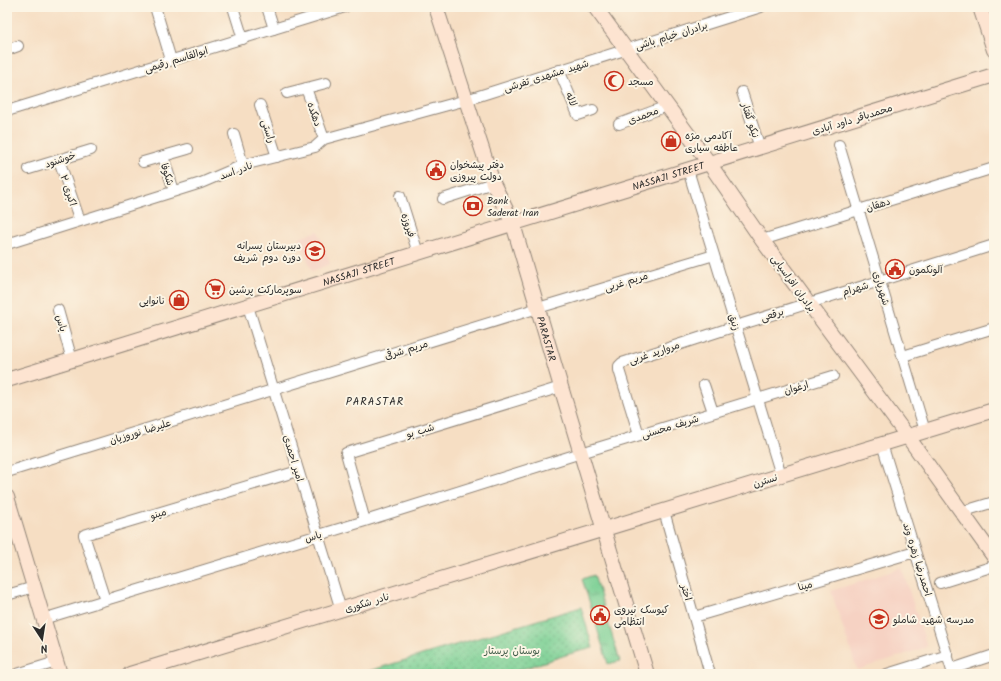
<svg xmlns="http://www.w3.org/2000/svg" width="1001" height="681" font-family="Kalam,'Playpen Sans Arabic',sans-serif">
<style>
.built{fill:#f6d2c3}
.grass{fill:url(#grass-tufts);stroke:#527d5f}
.park{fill:url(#park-dots);stroke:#527d5f}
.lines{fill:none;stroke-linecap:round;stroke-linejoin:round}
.street-casing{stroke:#908477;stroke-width:12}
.secondary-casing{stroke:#908477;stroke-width:16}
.street{stroke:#fff;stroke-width:10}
.secondary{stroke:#fde4d1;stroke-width:14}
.labels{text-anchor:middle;stroke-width:4;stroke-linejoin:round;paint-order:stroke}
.street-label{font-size:10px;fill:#2b2b2b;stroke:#fcf5e5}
.poi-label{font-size:10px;fill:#2b2b2b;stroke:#fcf5e5;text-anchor:start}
.park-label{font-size:10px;fill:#425c4a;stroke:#fcf5e5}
.neighbourhood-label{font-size:11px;letter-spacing:1px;fill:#2b2b2b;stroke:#fcf5e5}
</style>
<defs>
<pattern id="grass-tufts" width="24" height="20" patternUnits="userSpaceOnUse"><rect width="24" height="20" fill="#78cf93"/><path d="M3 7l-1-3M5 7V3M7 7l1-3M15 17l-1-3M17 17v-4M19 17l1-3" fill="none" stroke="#63a878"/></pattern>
<pattern id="park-dots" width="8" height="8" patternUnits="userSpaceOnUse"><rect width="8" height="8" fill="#78cf93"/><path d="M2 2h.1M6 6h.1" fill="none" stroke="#63a878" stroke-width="1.8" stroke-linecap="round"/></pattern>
</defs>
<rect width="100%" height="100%" fill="#fcf5e5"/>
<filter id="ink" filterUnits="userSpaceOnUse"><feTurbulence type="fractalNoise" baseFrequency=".025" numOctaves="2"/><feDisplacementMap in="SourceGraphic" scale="8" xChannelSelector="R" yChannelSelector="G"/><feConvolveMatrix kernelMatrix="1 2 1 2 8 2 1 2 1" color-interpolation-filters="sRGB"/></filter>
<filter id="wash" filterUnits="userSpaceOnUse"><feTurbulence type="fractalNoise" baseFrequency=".012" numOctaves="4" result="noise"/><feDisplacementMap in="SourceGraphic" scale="16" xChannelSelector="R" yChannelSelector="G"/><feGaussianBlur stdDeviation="0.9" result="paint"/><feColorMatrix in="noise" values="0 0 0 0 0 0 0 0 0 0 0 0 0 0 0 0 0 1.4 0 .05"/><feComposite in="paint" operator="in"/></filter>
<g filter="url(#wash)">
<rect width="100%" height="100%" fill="#f6dec3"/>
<!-- built -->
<path class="built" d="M 318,231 L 330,264 L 312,271 L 299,238 Z
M 902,568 L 927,647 L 857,670 L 831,591 Z"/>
<!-- grass -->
<path class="grass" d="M 594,575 L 604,607 L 592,610 L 582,579 Z
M 608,622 L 620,661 L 608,664 L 596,625 Z"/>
<!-- park -->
<path class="park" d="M 581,607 L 593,648 L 569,654 L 507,674 L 359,674 Z"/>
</g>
<g filter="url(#ink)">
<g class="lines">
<!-- street casing -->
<g class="street-casing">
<path id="street" d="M 233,7 L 243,39
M 267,7 L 274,29
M 156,10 L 171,60
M 7,50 L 18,46
M 559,70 L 578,115 L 593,110
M 306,88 L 324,139
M 742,92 L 760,148
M 287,93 L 326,83
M 260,105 L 277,157
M 7,111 L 345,7
M 619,124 L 667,106
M 234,134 L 243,165
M 839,145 L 925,431
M 163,156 L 174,191
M 59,160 L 80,221
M 143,162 L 188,149
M 29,169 L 91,150
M 688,170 L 781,475
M 400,196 L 418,253
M 443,199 L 493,183
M 762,240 L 994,168
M 7,244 L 201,183 L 243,165 L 315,147 L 324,139 L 466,100 L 761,7
M 248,306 L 341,610
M 58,310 L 72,360
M 903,356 L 994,328
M 704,385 L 713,412
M 639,435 L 619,370 L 619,366 L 622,363 L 736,326 L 994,245
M 882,444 L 953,674
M 7,472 L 538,308 L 714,255
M 664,511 L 710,674
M 961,512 L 994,502
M 365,521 L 346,453 L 561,387
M 940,583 L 994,566
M 7,595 L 34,587
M 105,600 L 84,535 L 298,471
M 694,617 L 915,552
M 43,619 L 365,521 L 581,453 L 833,376
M 952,669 L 994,655
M 17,674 L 56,662
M 887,674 L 948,655"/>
</g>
<!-- secondary casing -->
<g class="secondary-casing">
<g id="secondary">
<path id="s1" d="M 436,7 L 493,183 L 513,224 L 561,387 L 647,674"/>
<path d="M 595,7 L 709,163 L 762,240 L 908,437 L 994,557"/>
<path d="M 980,7 L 994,50"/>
<path id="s2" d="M 7,380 L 994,75"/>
<path d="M 7,497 L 60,674"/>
<path d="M 130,674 L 994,410"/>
</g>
</g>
<!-- street -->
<use href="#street" class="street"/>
<!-- secondary -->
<use href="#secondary" class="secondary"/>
</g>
</g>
<!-- icons -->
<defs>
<g id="mosque-ring" transform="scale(1)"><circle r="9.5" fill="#fcf5e5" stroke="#c8321e" stroke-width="1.5"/><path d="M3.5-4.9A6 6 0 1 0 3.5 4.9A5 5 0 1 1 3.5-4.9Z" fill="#c8321e"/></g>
<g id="shop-ring" transform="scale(1)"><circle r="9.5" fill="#fcf5e5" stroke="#c8321e" stroke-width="1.5"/><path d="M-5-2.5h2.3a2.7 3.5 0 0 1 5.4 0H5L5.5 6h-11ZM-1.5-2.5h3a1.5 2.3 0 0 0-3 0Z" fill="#c8321e"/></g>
<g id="civic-ring" transform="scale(1)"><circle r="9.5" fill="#fcf5e5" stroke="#c8321e" stroke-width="1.5"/><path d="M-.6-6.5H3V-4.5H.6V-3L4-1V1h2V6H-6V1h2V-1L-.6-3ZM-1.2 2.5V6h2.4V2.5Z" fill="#c8321e"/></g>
<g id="bank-ring" transform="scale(1)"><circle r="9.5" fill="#fcf5e5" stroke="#c8321e" stroke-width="1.5"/><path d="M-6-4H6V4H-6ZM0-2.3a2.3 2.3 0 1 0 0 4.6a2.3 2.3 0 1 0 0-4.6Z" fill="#c8321e"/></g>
<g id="school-ring" transform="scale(1)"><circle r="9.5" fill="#fcf5e5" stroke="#c8321e" stroke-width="1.5"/><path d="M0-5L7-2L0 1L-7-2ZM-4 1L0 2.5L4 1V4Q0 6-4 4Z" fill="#c8321e"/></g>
<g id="supermarket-ring" transform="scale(1)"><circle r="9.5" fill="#fcf5e5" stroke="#c8321e" stroke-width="1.5"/><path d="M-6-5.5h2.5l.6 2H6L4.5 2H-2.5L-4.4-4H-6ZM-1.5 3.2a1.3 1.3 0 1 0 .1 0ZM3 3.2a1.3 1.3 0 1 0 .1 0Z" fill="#c8321e"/></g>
</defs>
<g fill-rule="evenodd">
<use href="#mosque-ring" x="614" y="81"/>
<use href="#shop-ring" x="671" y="141"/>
<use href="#civic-ring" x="436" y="170"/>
<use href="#bank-ring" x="473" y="206"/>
<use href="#school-ring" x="315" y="251"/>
<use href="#civic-ring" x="895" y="269"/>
<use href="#supermarket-ring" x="215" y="289"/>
<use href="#shop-ring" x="179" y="300"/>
<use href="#civic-ring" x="600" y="615"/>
<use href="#school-ring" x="879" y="619"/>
</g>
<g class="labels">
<!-- street labels -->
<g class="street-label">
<text transform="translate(671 35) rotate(-17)" y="4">برادران خیام باشی</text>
<text transform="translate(176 59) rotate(-17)" y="4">ابوالقاسم رقیمی</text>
<text transform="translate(546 75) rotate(-17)" y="4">شهید مشهدی تفرشی</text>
<text transform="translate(572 99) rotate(67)" y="4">لاله</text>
<text transform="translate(315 114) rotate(71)" y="4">دهکده</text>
<text transform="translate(643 115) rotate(-20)" y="4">محمدی</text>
<text transform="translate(852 119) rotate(-17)" y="4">محمدباقر داود آبادی</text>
<text transform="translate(751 120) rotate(72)" y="4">نیکو گفتار</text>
<text transform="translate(269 131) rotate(72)" y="4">راستی</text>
<text transform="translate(60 159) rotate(-18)" y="4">خوشنود</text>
<text transform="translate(236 170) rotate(-20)" y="4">نادر اسد</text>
<text transform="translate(168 174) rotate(72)" y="4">شکوفا</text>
<text dy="4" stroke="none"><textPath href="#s2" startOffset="692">NASSAJI STREET</textPath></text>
<text transform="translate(69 190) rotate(72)" y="4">اکبری ۲</text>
<text transform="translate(878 204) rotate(-17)" y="4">دهقان</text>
<text transform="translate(409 225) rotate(72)" y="4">فیروزه</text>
<text dy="4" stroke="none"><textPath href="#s2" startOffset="368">NASSAJI STREET</textPath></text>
<text transform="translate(626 281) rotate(-17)" y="4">مریم غربی</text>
<text transform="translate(794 283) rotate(54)" y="4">برادران افراسیابی</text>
<text transform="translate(855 288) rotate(-17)" y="4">شهرام</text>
<text transform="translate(882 288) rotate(73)" y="4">شهریاری</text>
<text transform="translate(772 314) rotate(-17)" y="4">برقعی</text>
<text transform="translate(735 322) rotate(73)" y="4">زنبق</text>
<text transform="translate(62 323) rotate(74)" y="4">یاس</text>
<text dy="4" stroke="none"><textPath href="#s1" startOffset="350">PARASTAR</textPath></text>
<text transform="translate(406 349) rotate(-17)" y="4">مریم شرقی</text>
<text transform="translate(654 352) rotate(-18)" y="4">مروارید غربی</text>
<text transform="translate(796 387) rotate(-17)" y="4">ارغوان</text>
<text transform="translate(670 426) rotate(-17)" y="4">شریف محسنی</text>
<text transform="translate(420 430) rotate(-17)" y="4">شب بو</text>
<text transform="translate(140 431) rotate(-17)" y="4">علیرضا نوروزیان</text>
<text transform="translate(294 458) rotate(73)" y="4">امیر احمدی</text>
<text transform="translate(765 480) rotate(-17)" y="4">نسترن</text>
<text transform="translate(158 513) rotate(-17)" y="4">مینو</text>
<text transform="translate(313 536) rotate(-17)" y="4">یاس</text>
<text transform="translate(918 559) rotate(73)" y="4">احمدرضا زهره وند</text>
<text transform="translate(805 585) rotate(-16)" y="4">مینا</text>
<text transform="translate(687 592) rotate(74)" y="4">اختر</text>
<text transform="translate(367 602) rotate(-17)" y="4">نادر شکوری</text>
</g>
<!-- poi labels -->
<g class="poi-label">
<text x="628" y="85">مسجد</text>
<text x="685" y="139">آکادمی مژه<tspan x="685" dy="12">عاطفه سیاری</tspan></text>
<text x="450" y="168">دفتر پیشخوان<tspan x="450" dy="12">دولت پیروزی</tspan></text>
<text x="487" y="204">Bank<tspan x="487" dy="12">Saderat Iran</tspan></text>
<text x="301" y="249" text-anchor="end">دبیرستان پسرانه<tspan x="301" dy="12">دوره دوم شریف</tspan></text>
<text x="909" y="273">آلونکمون</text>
<text x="229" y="293">سوپرمارکت پرشین</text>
<text x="165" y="304" text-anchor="end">نانوایی</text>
<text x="614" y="613">کیوسک نیروی<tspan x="614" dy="12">انتظامی</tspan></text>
<text x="893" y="623">مدرسه شهید شاملو</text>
</g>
<!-- park labels -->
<g class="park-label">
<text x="512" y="654">بوستان پرستار</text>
</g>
<!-- neighbourhood labels -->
<g class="neighbourhood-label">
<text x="375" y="405">PARASTAR</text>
</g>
</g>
<!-- margin -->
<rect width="1001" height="681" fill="none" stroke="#fcf5e5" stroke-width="24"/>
<!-- north arrow -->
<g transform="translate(42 639) rotate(168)" stroke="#fcf5e5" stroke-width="3" paint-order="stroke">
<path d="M0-3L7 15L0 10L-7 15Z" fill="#2b2b2b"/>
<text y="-6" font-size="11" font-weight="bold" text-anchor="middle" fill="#2b2b2b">N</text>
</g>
</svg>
